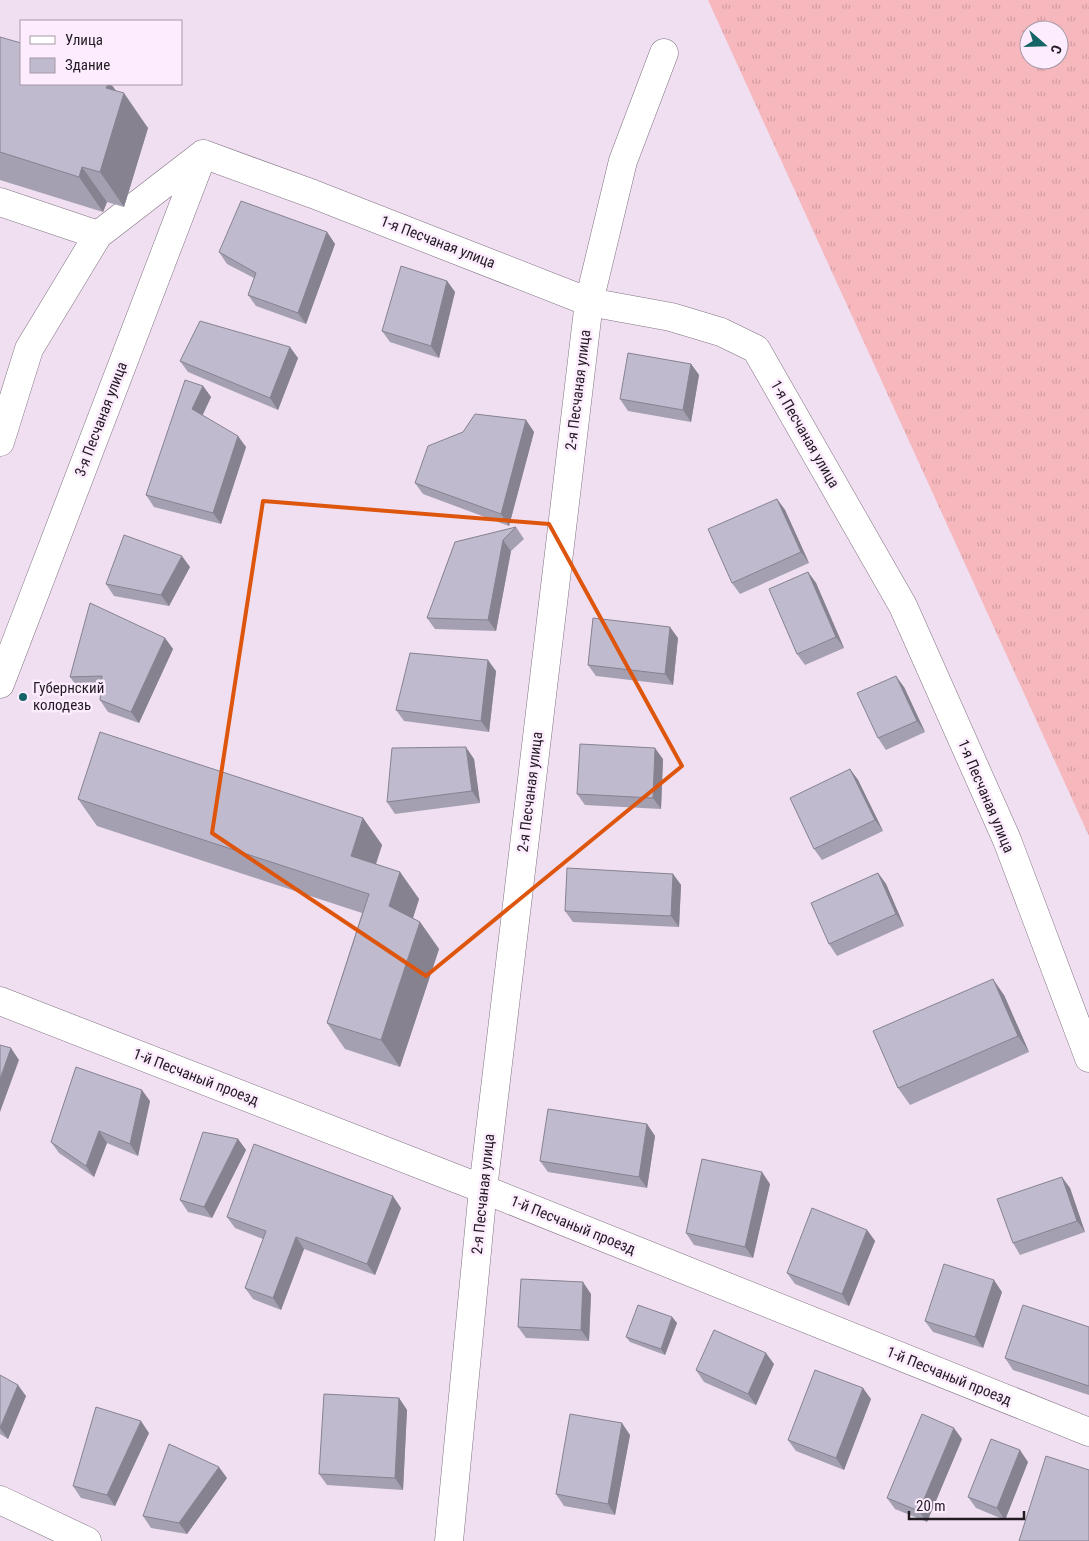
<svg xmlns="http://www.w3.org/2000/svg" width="1089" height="1541" font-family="'Roboto Condensed',sans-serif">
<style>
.grass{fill:url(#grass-tufts);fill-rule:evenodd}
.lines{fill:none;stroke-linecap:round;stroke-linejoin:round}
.minor-casing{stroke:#817382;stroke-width:29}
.minor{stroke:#fff;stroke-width:28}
.wall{fill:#a4a0b1}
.shaded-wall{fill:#868290}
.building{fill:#bfbace;stroke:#868290}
.marked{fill:none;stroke:#de560d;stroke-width:4;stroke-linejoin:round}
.poi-dot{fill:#156567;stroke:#fcecfe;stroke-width:2}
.labels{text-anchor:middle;stroke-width:5;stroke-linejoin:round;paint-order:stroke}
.street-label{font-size:15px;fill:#221c22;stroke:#fcecfe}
.poi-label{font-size:15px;fill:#221c22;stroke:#fcecfe;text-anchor:start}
</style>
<defs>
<pattern id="grass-tufts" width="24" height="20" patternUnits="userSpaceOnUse" patternTransform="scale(1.25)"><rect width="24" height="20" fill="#f6b7bd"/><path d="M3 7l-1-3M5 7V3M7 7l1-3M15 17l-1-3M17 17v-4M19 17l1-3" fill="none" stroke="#d39da2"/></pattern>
</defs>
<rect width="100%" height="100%" fill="#efdff1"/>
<!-- grass -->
<path class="grass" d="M 708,0 L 1089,0 L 1089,836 ZM 1029,30 L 1059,30 L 1059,60 L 1029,60 Z"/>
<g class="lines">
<!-- minor casing -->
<g class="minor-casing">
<path id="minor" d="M 203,154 L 313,194 L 589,302 L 671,317 L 721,332 L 756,349 L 903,606 L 1007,840 L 1089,1058
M 0,202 L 98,235
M 0,442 L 29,349 L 98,235 L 203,154
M 0,684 L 203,154
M 0,1001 L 483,1189 L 1089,1432
M 0,1500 L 87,1541
M 449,1541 L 483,1189 L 589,302 L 623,161 L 664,53"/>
</g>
<!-- minor -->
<use href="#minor" class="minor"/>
</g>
<!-- wall -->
<path class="wall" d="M 0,37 L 21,84 L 111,84 L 116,91 L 148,128 L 124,207 L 107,202 L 103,212 L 0,180 Z
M 327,232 L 335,244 L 306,324 L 256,306 L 248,295 L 254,278 L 227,264 L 219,252 Z
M 447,281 L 455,292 L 439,358 L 390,342 L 382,331 Z
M 298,358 L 278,410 L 188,372 L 180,361 Z
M 691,364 L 699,375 L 691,422 L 628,411 L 620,399 Z
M 203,386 L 211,397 L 202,415 L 246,447 L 221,524 L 154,507 L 146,495 Z
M 526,420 L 534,432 L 509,526 L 423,494 L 415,483 Z
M 777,499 L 785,510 L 809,563 L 740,594 L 732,583 Z
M 516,527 L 524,539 L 511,551 L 496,631 L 435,629 L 427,618 L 455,542 Z
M 190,567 L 169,606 L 114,596 L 106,584 Z
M 808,572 L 816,583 L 844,648 L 805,665 L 797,654 Z
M 165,638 L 173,649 L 139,723 L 108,712 L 100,700 L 101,688 L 78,688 L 70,677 Z
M 678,638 L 673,685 L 596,676 L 588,665 Z
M 496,671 L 489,732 L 404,721 L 396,710 Z
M 904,687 L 925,732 L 886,750 L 878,738 Z
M 474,759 L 480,803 L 395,814 L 387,802 Z
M 663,759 L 661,809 L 585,805 L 577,794 Z
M 850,769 L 858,780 L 883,831 L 822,860 L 814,849 Z
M 78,799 L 363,818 L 382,845 L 376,864 L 400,872 L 419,899 L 413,918 L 420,922 L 439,949 L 400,1067 L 345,1049 L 327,1023 L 362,913 L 97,826 Z
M 878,873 L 886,884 L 904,926 L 837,956 L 829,944 Z
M 673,874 L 681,885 L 679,927 L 573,922 L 565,911 Z
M 1004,995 L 1029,1052 L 910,1105 L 898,1088 Z
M 150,1101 L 138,1156 L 107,1143 L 94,1177 L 59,1153 L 51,1142 Z
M 647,1124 L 655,1136 L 647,1188 L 548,1172 L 540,1161 Z
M 238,1139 L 246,1150 L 212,1218 L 188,1212 L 180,1200 Z
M 770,1184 L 753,1258 L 694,1245 L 686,1233 Z
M 1070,1188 L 1085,1232 L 1020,1255 L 1013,1243 Z
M 401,1208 L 375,1275 L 304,1249 L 281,1310 L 253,1299 L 245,1288 L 263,1239 L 235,1228 L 227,1217 Z
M 867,1230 L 875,1241 L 849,1306 L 795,1284 L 787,1273 Z
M 1002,1292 L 983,1348 L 933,1332 L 925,1321 Z
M 591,1294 L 589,1341 L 526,1338 L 518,1327 Z
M 672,1317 L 677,1323 L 665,1355 L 630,1342 L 626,1337 Z
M 1089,1327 L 1089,1395 L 1013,1370 L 1005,1358 Z
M 774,1364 L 756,1405 L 704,1382 L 696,1370 Z
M 0,1375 L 26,1396 L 8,1439 L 0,1434 Z
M 399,1398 L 407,1410 L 403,1490 L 327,1485 L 319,1474 Z
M 871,1399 L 844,1470 L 796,1451 L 788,1440 Z
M 149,1433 L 115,1506 L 81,1498 L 73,1486 Z
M 630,1435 L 615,1515 L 564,1506 L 556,1494 Z
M 962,1439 L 927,1522 L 895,1509 L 887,1498 Z
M 1028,1462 L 1005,1520 L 976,1508 L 968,1497 Z
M 227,1478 L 187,1534 L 151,1528 L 143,1516 Z"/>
<!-- shaded-wall -->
<path class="shaded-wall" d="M 108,84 L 111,84 L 122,99 L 124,93 L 148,128 L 124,207 L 100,172 L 106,88 Z
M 82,167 L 107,202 L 103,212 L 79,177 Z
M 327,232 L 335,244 L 306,324 L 298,313 Z
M 447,281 L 455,292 L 439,358 L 431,346 Z
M 290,347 L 298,358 L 278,410 L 270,398 Z
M 691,364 L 699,375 L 691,422 L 683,410 Z
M 203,386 L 211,397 L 200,421 L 192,409 Z
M 526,420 L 534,432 L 509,526 L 501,514 Z
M 238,436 L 246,447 L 221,524 L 213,513 Z
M 777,499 L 785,510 L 809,563 L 801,552 Z
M 503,540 L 511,551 L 496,631 L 488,620 Z
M 182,556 L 190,567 L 169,606 L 161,595 Z
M 808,572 L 816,583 L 844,648 L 836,637 Z
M 670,627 L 678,638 L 673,685 L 665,674 Z
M 165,638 L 173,649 L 139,723 L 131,712 Z
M 488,660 L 496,671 L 489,732 L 481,721 Z
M 896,676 L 904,687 L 925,732 L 917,721 Z
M 466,747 L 474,759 L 480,803 L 472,791 Z
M 655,748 L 663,759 L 661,809 L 653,798 Z
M 850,769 L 858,780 L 883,831 L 875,820 Z
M 363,818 L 382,845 L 370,882 L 351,856 Z
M 400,872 L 419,899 L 408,933 L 389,906 Z
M 878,873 L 886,884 L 904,926 L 896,914 Z
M 673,874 L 681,885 L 679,927 L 671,916 Z
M 420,922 L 439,949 L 400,1067 L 381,1040 Z
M 993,979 L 1004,995 L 1029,1052 L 1018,1036 Z
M 11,1048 L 19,1060 L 0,1112 L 0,1079 Z
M 142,1090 L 150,1101 L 138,1156 L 130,1144 Z
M 647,1124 L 655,1136 L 647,1188 L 639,1177 Z
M 99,1131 L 107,1143 L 94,1177 L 86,1166 Z
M 238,1139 L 246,1150 L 212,1218 L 204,1207 Z
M 762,1172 L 770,1184 L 753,1258 L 745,1247 Z
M 1062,1177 L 1070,1188 L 1085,1232 L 1077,1221 Z
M 393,1196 L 401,1208 L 375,1275 L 367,1264 Z
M 867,1230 L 875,1241 L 849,1306 L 842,1294 Z
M 296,1237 L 304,1249 L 281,1310 L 273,1298 Z
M 994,1280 L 1002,1292 L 983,1348 L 975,1337 Z
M 583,1282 L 591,1294 L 589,1341 L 581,1330 Z
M 672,1317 L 677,1323 L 665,1355 L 661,1349 Z
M 766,1353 L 774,1364 L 756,1405 L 748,1394 Z
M 18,1385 L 26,1396 L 8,1439 L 0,1428 Z
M 863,1388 L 871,1399 L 844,1470 L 836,1458 Z
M 399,1398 L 407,1410 L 403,1490 L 395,1478 Z
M 141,1421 L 149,1433 L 115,1506 L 107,1495 Z
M 622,1423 L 630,1435 L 615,1515 L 608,1504 Z
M 954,1428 L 962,1439 L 927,1522 L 919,1511 Z
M 1020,1450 L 1028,1462 L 1005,1520 L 997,1508 Z
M 219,1467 L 227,1478 L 187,1534 L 179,1523 Z"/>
<!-- building -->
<path class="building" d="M 0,37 L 21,43 L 21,84 L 108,84 L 106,88 L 124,93 L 100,172 L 82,167 L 79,177 L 0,152 Z
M 241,201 L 327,232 L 298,313 L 248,295 L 256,273 L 219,252 Z
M 401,266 L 447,281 L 431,346 L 382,331 Z
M 200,321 L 290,347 L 270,398 L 180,361 Z
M 628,353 L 691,364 L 683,410 L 620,399 Z
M 185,380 L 203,386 L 192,409 L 238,436 L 213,513 L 146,495 Z
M 475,414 L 526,420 L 501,514 L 415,483 L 428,446 L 463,432 Z
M 777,499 L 801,552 L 732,583 L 708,529 Z
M 516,527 L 503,540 L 488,620 L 427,618 L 455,542 Z
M 124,535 L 182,556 L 161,595 L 106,584 Z
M 808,572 L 836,637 L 797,654 L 769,589 Z
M 90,603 L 165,638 L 131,712 L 100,700 L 102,676 L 70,677 Z
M 593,618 L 670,627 L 665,674 L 588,665 Z
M 410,653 L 488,660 L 481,721 L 396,710 Z
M 896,676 L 917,721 L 878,738 L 857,693 Z
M 100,732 L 363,818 L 351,856 L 400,872 L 389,906 L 420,922 L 381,1040 L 327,1023 L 369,894 L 78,799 Z
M 580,744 L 655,748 L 653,798 L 577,794 Z
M 466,747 L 472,791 L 387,802 L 392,748 Z
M 850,769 L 875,820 L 814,849 L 790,798 Z
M 567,868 L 673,874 L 671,916 L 565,911 Z
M 878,873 L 896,914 L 829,944 L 811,903 Z
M 993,979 L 1018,1036 L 898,1088 L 873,1031 Z
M 0,1045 L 11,1048 L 0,1079 Z
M 76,1067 L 142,1090 L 130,1144 L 99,1131 L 86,1166 L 51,1142 Z
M 548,1109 L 647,1124 L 639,1177 L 540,1161 Z
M 203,1132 L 238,1139 L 204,1207 L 180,1200 Z
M 254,1144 L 393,1196 L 367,1264 L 296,1237 L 273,1298 L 245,1288 L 266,1231 L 227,1217 Z
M 702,1159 L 762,1172 L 745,1247 L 686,1233 Z
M 1062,1177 L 1077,1221 L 1013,1243 L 997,1199 Z
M 812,1208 L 867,1230 L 842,1294 L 787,1273 Z
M 944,1264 L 994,1280 L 975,1337 L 925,1321 Z
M 521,1279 L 583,1282 L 581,1330 L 518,1327 Z
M 638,1305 L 672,1317 L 661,1349 L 626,1337 Z
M 1023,1305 L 1089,1327 L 1089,1386 L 1005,1358 Z
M 714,1330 L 766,1353 L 748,1394 L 696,1370 Z
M 815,1370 L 863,1388 L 836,1458 L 788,1440 Z
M 0,1375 L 18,1385 L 0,1428 Z
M 324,1394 L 399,1398 L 395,1478 L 319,1474 Z
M 96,1407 L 141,1421 L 107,1495 L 73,1486 Z
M 570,1414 L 622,1423 L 608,1504 L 556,1494 Z
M 922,1414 L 954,1428 L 919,1511 L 887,1498 Z
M 991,1439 L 1020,1450 L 997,1508 L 968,1497 Z
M 169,1444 L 219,1467 L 179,1523 L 143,1516 Z
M 1046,1456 L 1089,1470 L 1089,1541 L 1019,1541 Z"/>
<!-- marked area -->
<path class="marked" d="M 263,501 L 549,524 L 682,766 L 426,976 L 212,833 Z"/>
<!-- markers -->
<circle class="poi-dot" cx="23" cy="697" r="5"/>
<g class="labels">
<!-- street labels -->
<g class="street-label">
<text transform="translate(438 242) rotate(21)" y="5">1-я Песчаная улица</text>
<text transform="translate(578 390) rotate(-83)" y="5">2-я Песчаная улица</text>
<text transform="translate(101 419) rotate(-69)" y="5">3-я Песчаная улица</text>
<text transform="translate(805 434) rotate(60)" y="5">1-я Песчаная улица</text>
<text transform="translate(530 792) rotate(-83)" y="5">2-я Песчаная улица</text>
<text transform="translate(986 796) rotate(67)" y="5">1-я Песчаная улица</text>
<text transform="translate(196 1077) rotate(21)" y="5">1-й Песчаный проезд</text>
<text transform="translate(483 1194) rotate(-84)" y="5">2-я Песчаная улица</text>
<text transform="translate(573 1225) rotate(22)" y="5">1-й Песчаный проезд</text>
<text transform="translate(949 1376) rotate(22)" y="5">1-й Песчаный проезд</text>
</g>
<!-- poi labels -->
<g class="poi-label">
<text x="33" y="693">Губернский<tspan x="33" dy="17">колодезь</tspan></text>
</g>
</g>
<!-- legend -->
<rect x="20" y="20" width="162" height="65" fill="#fcecfe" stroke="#a599a6"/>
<rect x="30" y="36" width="25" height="8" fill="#ffffff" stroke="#a599a6"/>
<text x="65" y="45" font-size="15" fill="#221c22">Улица</text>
<rect x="30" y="58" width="25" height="15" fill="#bfbace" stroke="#a599a6"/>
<text x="65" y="70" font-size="15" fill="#221c22">Здание</text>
<!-- north arrow -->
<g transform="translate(1044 45) rotate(110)"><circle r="24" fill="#fcecfe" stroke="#a599a6"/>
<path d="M0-4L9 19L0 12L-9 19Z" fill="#156567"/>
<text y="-8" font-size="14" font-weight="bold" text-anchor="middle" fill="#221c22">С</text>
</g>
<!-- scale -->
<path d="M909 1511v8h115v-8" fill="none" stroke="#221c22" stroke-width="2.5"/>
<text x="916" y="1511" font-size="15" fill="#221c22" stroke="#fcecfe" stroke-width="4" paint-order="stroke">20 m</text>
</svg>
